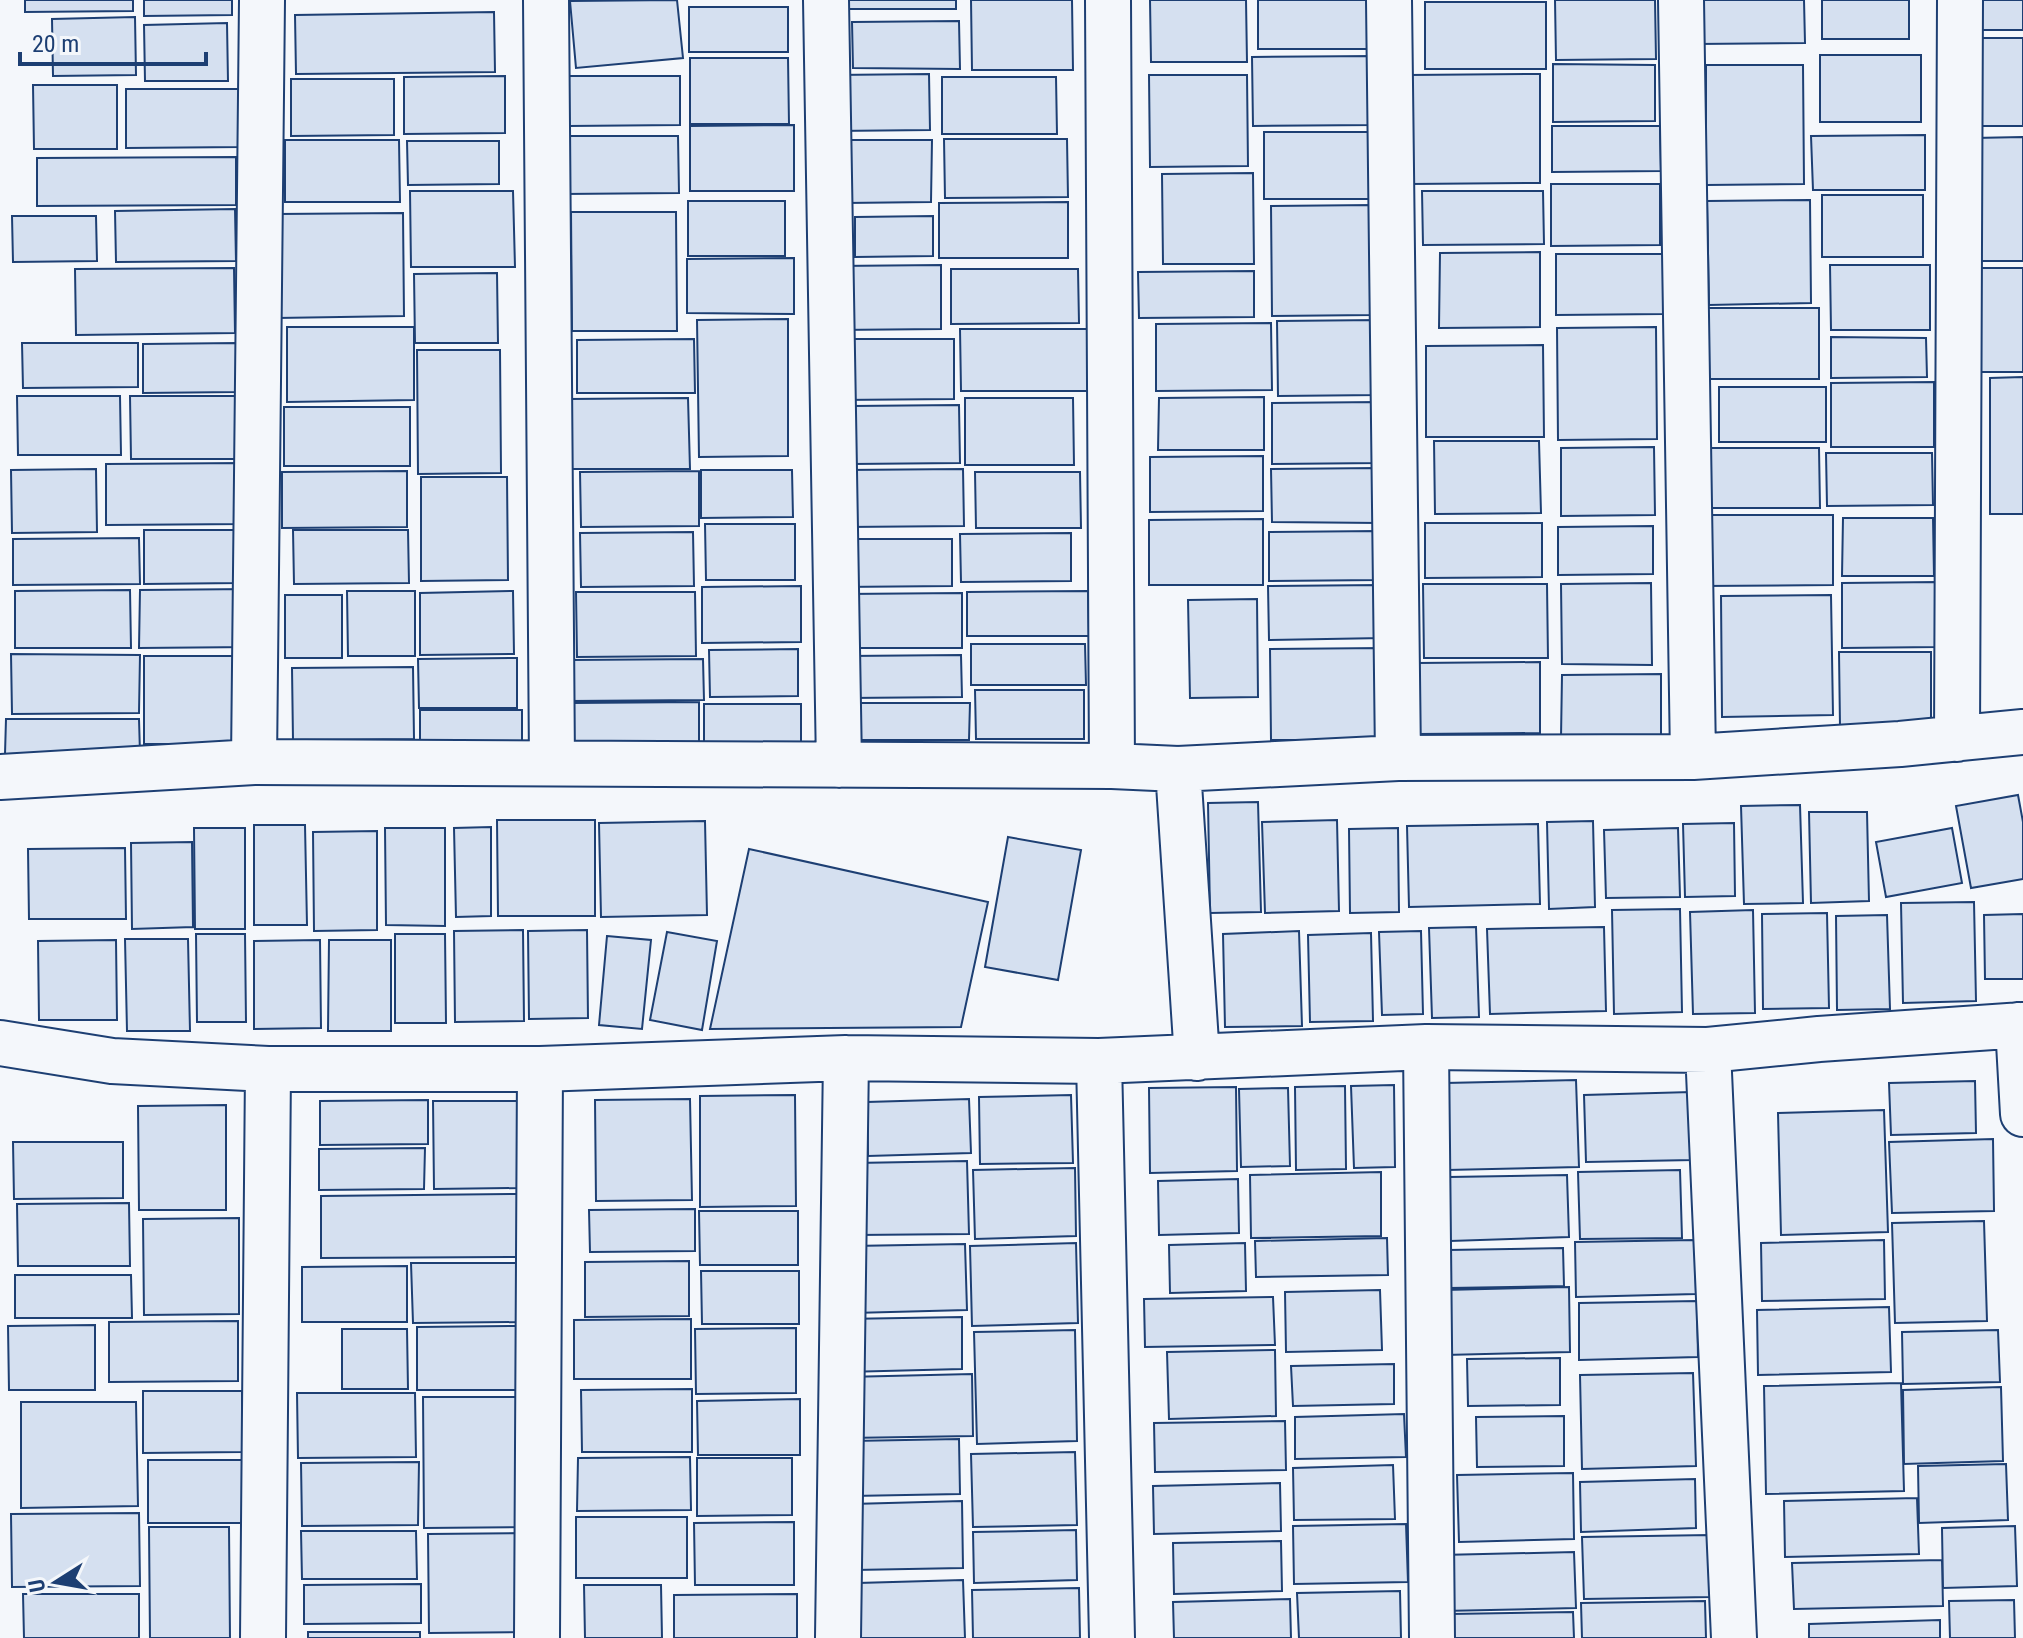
<svg xmlns="http://www.w3.org/2000/svg" width="2023" height="1638" font-family="'Roboto Condensed',sans-serif">
<style>
.building{fill:#d5e0f0;stroke:#1d3f73;stroke-width:2}
.lines{fill:none;stroke-linecap:round;stroke-linejoin:round}
.street-casing{stroke:#1d3f73;stroke-width:48}
.street{stroke:#f4f7fb;stroke-width:44}
</style>
<rect width="100%" height="100%" fill="#f4f7fb"/>
<!-- building -->
<path class="building" d="M 25,0 L 133,0 L 133,11 L 25,12 Z
M 144,0 L 232,0 L 232,15 L 144,16 Z
M 677,0 L 683,58 L 576,68 L 570,1 Z
M 839,0 L 956,0 L 956,9 L 839,9 Z
M 971,0 L 1072,0 L 1073,70 L 972,70 Z
M 1150,0 L 1246,0 L 1247,62 L 1151,62 Z
M 1258,0 L 1375,0 L 1375,49 L 1258,49 Z
M 1555,0 L 1655,0 L 1656,59 L 1556,60 Z
M 1695,0 L 1804,0 L 1805,43 L 1696,44 Z
M 1822,0 L 1909,0 L 1909,39 L 1822,39 Z
M 1977,0 L 2023,0 L 2023,30 L 1977,30 Z
M 1425,2 L 1546,2 L 1546,69 L 1425,69 Z
M 689,7 L 788,7 L 788,52 L 689,52 Z
M 494,12 L 495,72 L 296,74 L 295,15 Z
M 135,17 L 136,75 L 53,76 L 52,19 Z
M 959,21 L 960,69 L 853,68 L 852,22 Z
M 227,23 L 228,81 L 145,81 L 144,25 Z
M 1965,38 L 2023,38 L 2023,126 L 1965,126 Z
M 1820,55 L 1921,55 L 1921,122 L 1820,122 Z
M 1375,56 L 1376,125 L 1253,126 L 1252,57 Z
M 690,58 L 788,58 L 789,124 L 690,124 Z
M 1553,64 L 1655,65 L 1655,121 L 1553,122 Z
M 1706,65 L 1803,65 L 1804,184 L 1706,185 Z
M 929,74 L 930,130 L 834,131 L 834,75 Z
M 1540,74 L 1540,183 L 1410,184 L 1408,75 Z
M 1149,75 L 1247,75 L 1248,166 L 1150,167 Z
M 505,76 L 505,133 L 404,134 L 404,77 Z
M 569,76 L 680,76 L 680,125 L 569,126 Z
M 942,77 L 1056,77 L 1057,134 L 942,134 Z
M 291,79 L 394,79 L 394,135 L 291,136 Z
M 33,85 L 117,85 L 117,149 L 34,149 Z
M 126,89 L 242,89 L 242,147 L 126,148 Z
M 794,125 L 794,191 L 690,191 L 690,126 Z
M 1552,126 L 1660,126 L 1661,171 L 1552,172 Z
M 1264,132 L 1374,132 L 1374,199 L 1264,199 Z
M 1925,135 L 1925,190 L 1813,190 L 1811,136 Z
M 563,136 L 678,136 L 679,193 L 563,194 Z
M 2023,137 L 2023,261 L 1975,261 L 1974,138 Z
M 944,139 L 1067,139 L 1068,197 L 945,198 Z
M 285,140 L 399,140 L 400,202 L 285,202 Z
M 844,140 L 932,140 L 931,202 L 845,203 Z
M 407,141 L 499,141 L 499,184 L 408,185 Z
M 236,157 L 236,205 L 37,206 L 37,158 Z
M 1253,173 L 1254,264 L 1163,264 L 1162,174 Z
M 1551,184 L 1660,184 L 1660,245 L 1551,246 Z
M 410,191 L 513,191 L 515,267 L 411,267 Z
M 1422,191 L 1543,191 L 1544,244 L 1423,245 Z
M 1822,195 L 1923,195 L 1923,257 L 1822,257 Z
M 1810,200 L 1811,303 L 1709,305 L 1707,201 Z
M 688,201 L 785,201 L 785,256 L 688,256 Z
M 1068,202 L 1068,258 L 939,258 L 939,203 Z
M 1373,205 L 1373,315 L 1272,316 L 1271,206 Z
M 235,209 L 236,261 L 116,262 L 115,211 Z
M 571,212 L 676,212 L 677,331 L 572,331 Z
M 403,213 L 404,316 L 277,318 L 277,214 Z
M 12,216 L 96,216 L 97,261 L 13,262 Z
M 933,216 L 933,256 L 855,257 L 855,217 Z
M 1540,252 L 1540,327 L 1439,328 L 1440,253 Z
M 1556,254 L 1663,254 L 1663,314 L 1556,315 Z
M 794,258 L 794,314 L 687,313 L 687,259 Z
M 941,265 L 941,329 L 836,330 L 836,266 Z
M 1830,265 L 1930,265 L 1930,330 L 1831,330 Z
M 234,268 L 235,333 L 76,335 L 75,269 Z
M 1979,268 L 2023,268 L 2023,372 L 1981,372 Z
M 951,269 L 1078,269 L 1079,323 L 951,324 Z
M 1254,271 L 1254,317 L 1139,318 L 1138,272 Z
M 497,273 L 498,343 L 415,343 L 414,274 Z
M 1701,308 L 1819,308 L 1819,379 L 1702,379 Z
M 788,319 L 788,456 L 699,457 L 697,320 Z
M 1379,320 L 1379,395 L 1278,396 L 1277,321 Z
M 1271,323 L 1272,390 L 1156,391 L 1156,324 Z
M 287,327 L 414,327 L 414,400 L 287,402 Z
M 1656,327 L 1657,439 L 1558,440 L 1557,328 Z
M 960,329 L 1087,329 L 1088,391 L 961,391 Z
M 1831,337 L 1926,338 L 1927,377 L 1831,378 Z
M 694,339 L 695,393 L 577,393 L 577,340 Z
M 839,339 L 954,339 L 954,399 L 839,400 Z
M 22,343 L 138,343 L 138,387 L 23,388 Z
M 237,343 L 237,392 L 143,393 L 143,344 Z
M 1543,345 L 1544,437 L 1426,437 L 1426,346 Z
M 417,350 L 500,350 L 501,473 L 418,474 Z
M 2023,377 L 2023,514 L 1990,514 L 1990,378 Z
M 1934,382 L 1934,447 L 1831,447 L 1831,383 Z
M 1719,387 L 1826,387 L 1826,442 L 1719,442 Z
M 17,396 L 120,396 L 121,455 L 18,455 Z
M 130,396 L 241,396 L 241,459 L 131,459 Z
M 1264,397 L 1264,450 L 1158,450 L 1159,398 Z
M 688,398 L 690,469 L 570,469 L 569,399 Z
M 965,398 L 1073,398 L 1074,465 L 965,465 Z
M 1379,402 L 1380,463 L 1272,464 L 1272,403 Z
M 959,405 L 960,463 L 852,464 L 852,406 Z
M 284,407 L 410,407 L 410,466 L 284,466 Z
M 1434,441 L 1539,441 L 1541,513 L 1435,514 Z
M 1654,447 L 1655,515 L 1561,516 L 1561,448 Z
M 1707,448 L 1819,448 L 1820,508 L 1707,508 Z
M 1826,453 L 1932,453 L 1933,505 L 1827,506 Z
M 1263,456 L 1263,511 L 1150,512 L 1150,457 Z
M 244,463 L 245,524 L 106,525 L 106,464 Z
M 1378,468 L 1379,523 L 1272,522 L 1271,469 Z
M 96,469 L 97,532 L 12,533 L 11,470 Z
M 963,469 L 964,526 L 845,527 L 844,470 Z
M 701,470 L 792,470 L 793,517 L 701,518 Z
M 407,471 L 407,527 L 282,528 L 282,472 Z
M 699,471 L 699,526 L 581,527 L 580,472 Z
M 975,472 L 1080,472 L 1081,528 L 976,528 Z
M 421,477 L 507,477 L 508,580 L 421,581 Z
M 1703,515 L 1833,515 L 1833,585 L 1703,586 Z
M 1843,518 L 1933,518 L 1934,576 L 1842,576 Z
M 1263,519 L 1263,585 L 1149,585 L 1149,520 Z
M 1425,523 L 1542,523 L 1542,577 L 1425,578 Z
M 705,524 L 795,524 L 795,580 L 706,580 Z
M 1653,526 L 1653,574 L 1558,575 L 1558,527 Z
M 144,530 L 238,530 L 239,583 L 144,584 Z
M 293,530 L 408,530 L 409,583 L 294,584 Z
M 1378,531 L 1379,580 L 1269,581 L 1269,532 Z
M 693,532 L 694,586 L 581,587 L 580,533 Z
M 1071,533 L 1071,581 L 961,582 L 960,534 Z
M 139,538 L 140,584 L 13,585 L 13,539 Z
M 839,539 L 952,539 L 952,586 L 839,587 Z
M 1937,582 L 1938,647 L 1842,648 L 1842,583 Z
M 1651,583 L 1652,665 L 1562,664 L 1561,584 Z
M 1423,584 L 1547,584 L 1548,658 L 1424,658 Z
M 1382,585 L 1383,638 L 1269,640 L 1268,586 Z
M 801,586 L 801,642 L 702,643 L 702,587 Z
M 251,589 L 252,647 L 139,648 L 140,590 Z
M 130,590 L 131,648 L 15,648 L 15,591 Z
M 347,591 L 415,591 L 415,656 L 348,656 Z
M 513,591 L 514,654 L 420,655 L 420,593 Z
M 1088,591 L 1089,636 L 967,636 L 967,592 Z
M 576,592 L 695,592 L 696,656 L 577,657 Z
M 962,593 L 962,648 L 846,648 L 845,594 Z
M 285,595 L 342,595 L 342,658 L 285,658 Z
M 1831,595 L 1833,715 L 1722,717 L 1721,596 Z
M 1257,599 L 1258,697 L 1190,698 L 1188,600 Z
M 971,644 L 1085,644 L 1086,685 L 971,685 Z
M 1384,648 L 1385,740 L 1271,740 L 1270,649 Z
M 798,649 L 798,696 L 710,697 L 709,650 Z
M 1839,652 L 1931,652 L 1931,726 L 1840,726 Z
M 11,654 L 140,655 L 139,713 L 12,714 Z
M 961,655 L 962,697 L 849,698 L 848,656 Z
M 144,656 L 243,656 L 243,744 L 144,744 Z
M 517,658 L 517,708 L 419,708 L 418,659 Z
M 703,659 L 704,700 L 570,701 L 570,660 Z
M 1540,662 L 1540,733 L 1419,734 L 1417,663 Z
M 413,667 L 414,739 L 293,740 L 292,668 Z
M 1661,674 L 1661,737 L 1561,738 L 1562,675 Z
M 975,690 L 1084,690 L 1084,739 L 976,739 Z
M 699,702 L 699,746 L 571,747 L 571,703 Z
M 843,703 L 970,703 L 969,740 L 843,740 Z
M 704,704 L 801,704 L 801,744 L 704,744 Z
M 420,710 L 522,710 L 522,751 L 420,751 Z
M 6,719 L 139,719 L 140,753 L 5,754 Z
M 2018,795 L 2023,822 L 2023,879 L 1971,888 L 1956,806 Z
M 1258,802 L 1261,912 L 1210,913 L 1208,803 Z
M 1800,805 L 1803,903 L 1744,904 L 1741,806 Z
M 1809,812 L 1867,812 L 1869,901 L 1811,903 Z
M 497,820 L 595,820 L 595,916 L 498,916 Z
M 1337,820 L 1339,911 L 1265,913 L 1262,822 Z
M 705,821 L 707,915 L 601,917 L 599,823 Z
M 1593,821 L 1595,907 L 1549,909 L 1547,822 Z
M 1734,823 L 1735,896 L 1685,897 L 1683,824 Z
M 1538,824 L 1540,904 L 1409,907 L 1407,826 Z
M 254,825 L 305,825 L 307,925 L 254,925 Z
M 491,827 L 491,916 L 456,917 L 454,828 Z
M 194,828 L 245,828 L 245,929 L 195,929 Z
M 385,828 L 445,828 L 445,926 L 386,925 Z
M 1398,828 L 1399,912 L 1350,913 L 1349,829 Z
M 1678,828 L 1680,897 L 1606,898 L 1604,830 Z
M 1952,828 L 1962,883 L 1886,897 L 1876,842 Z
M 377,831 L 377,930 L 314,931 L 313,832 Z
M 1008,837 L 1081,850 L 1058,980 L 985,967 Z
M 192,842 L 193,927 L 132,929 L 131,843 Z
M 125,848 L 126,919 L 29,919 L 28,849 Z
M 749,849 L 988,902 L 961,1027 L 710,1029 Z
M 1974,902 L 1976,1001 L 1903,1003 L 1901,903 Z
M 1680,909 L 1682,1012 L 1614,1014 L 1612,910 Z
M 1753,910 L 1755,1013 L 1693,1014 L 1690,912 Z
M 1827,913 L 1829,1008 L 1763,1009 L 1762,914 Z
M 2023,914 L 2023,979 L 1985,979 L 1984,915 Z
M 1887,915 L 1890,1009 L 1837,1010 L 1836,916 Z
M 1476,927 L 1479,1017 L 1432,1018 L 1429,928 Z
M 1604,927 L 1606,1011 L 1490,1014 L 1487,929 Z
M 523,930 L 524,1021 L 455,1022 L 454,931 Z
M 587,930 L 588,1018 L 529,1019 L 528,931 Z
M 1299,931 L 1302,1026 L 1225,1027 L 1223,934 Z
M 1421,931 L 1423,1014 L 1382,1015 L 1379,932 Z
M 667,932 L 717,941 L 702,1030 L 650,1020 Z
M 1371,933 L 1373,1021 L 1310,1022 L 1308,935 Z
M 196,934 L 245,934 L 246,1022 L 197,1022 Z
M 395,934 L 445,934 L 446,1023 L 395,1023 Z
M 607,936 L 651,940 L 642,1029 L 599,1025 Z
M 125,939 L 188,939 L 190,1031 L 127,1031 Z
M 116,940 L 117,1020 L 39,1020 L 38,941 Z
M 320,940 L 321,1028 L 254,1029 L 254,941 Z
M 329,940 L 391,940 L 391,1031 L 328,1031 Z
M 1576,1080 L 1579,1167 L 1447,1170 L 1445,1083 Z
M 1975,1081 L 1976,1133 L 1891,1135 L 1889,1083 Z
M 1394,1085 L 1395,1167 L 1354,1168 L 1351,1086 Z
M 1345,1086 L 1346,1169 L 1296,1170 L 1295,1087 Z
M 1236,1087 L 1237,1171 L 1150,1173 L 1149,1088 Z
M 1288,1088 L 1290,1166 L 1241,1167 L 1239,1089 Z
M 1691,1092 L 1693,1160 L 1586,1162 L 1584,1095 Z
M 795,1095 L 796,1206 L 700,1207 L 700,1096 Z
M 1071,1095 L 1073,1163 L 980,1164 L 979,1097 Z
M 690,1099 L 692,1200 L 596,1201 L 595,1100 Z
M 969,1099 L 971,1153 L 868,1156 L 867,1102 Z
M 428,1100 L 428,1144 L 320,1145 L 320,1101 Z
M 433,1101 L 519,1101 L 520,1188 L 434,1189 Z
M 226,1105 L 226,1210 L 139,1210 L 138,1106 Z
M 1884,1110 L 1888,1232 L 1781,1235 L 1778,1113 Z
M 1993,1139 L 1994,1211 L 1892,1213 L 1889,1142 Z
M 13,1142 L 123,1142 L 123,1198 L 14,1199 Z
M 425,1148 L 424,1189 L 319,1190 L 319,1149 Z
M 967,1161 L 969,1234 L 856,1235 L 855,1163 Z
M 1075,1168 L 1076,1236 L 975,1239 L 973,1170 Z
M 1680,1170 L 1682,1238 L 1580,1239 L 1578,1172 Z
M 1381,1172 L 1381,1236 L 1251,1238 L 1250,1175 Z
M 1567,1175 L 1569,1237 L 1450,1241 L 1449,1177 Z
M 1238,1179 L 1239,1233 L 1159,1235 L 1158,1181 Z
M 519,1194 L 520,1257 L 321,1258 L 321,1196 Z
M 129,1203 L 130,1266 L 18,1266 L 17,1204 Z
M 695,1209 L 695,1251 L 590,1252 L 589,1210 Z
M 699,1211 L 798,1211 L 798,1265 L 700,1265 Z
M 239,1218 L 239,1314 L 144,1315 L 143,1219 Z
M 1984,1221 L 1987,1321 L 1895,1323 L 1892,1223 Z
M 1387,1238 L 1388,1275 L 1256,1277 L 1255,1241 Z
M 1695,1240 L 1696,1294 L 1576,1297 L 1575,1242 Z
M 1884,1240 L 1885,1299 L 1762,1301 L 1761,1243 Z
M 1076,1243 L 1078,1323 L 972,1326 L 970,1246 Z
M 1245,1243 L 1246,1291 L 1170,1293 L 1169,1245 Z
M 965,1244 L 967,1310 L 853,1313 L 852,1246 Z
M 1563,1248 L 1564,1286 L 1449,1288 L 1448,1250 Z
M 689,1261 L 689,1316 L 585,1317 L 585,1262 Z
M 411,1263 L 522,1263 L 523,1322 L 413,1323 Z
M 407,1266 L 407,1322 L 302,1322 L 302,1267 Z
M 701,1271 L 799,1271 L 799,1324 L 702,1324 Z
M 15,1275 L 131,1275 L 132,1318 L 15,1318 Z
M 1569,1287 L 1570,1352 L 1445,1355 L 1444,1290 Z
M 1380,1290 L 1382,1350 L 1286,1352 L 1285,1292 Z
M 1273,1297 L 1275,1345 L 1145,1347 L 1144,1299 Z
M 1697,1301 L 1698,1357 L 1579,1360 L 1579,1303 Z
M 1889,1307 L 1891,1372 L 1758,1375 L 1757,1310 Z
M 962,1317 L 962,1369 L 845,1372 L 844,1319 Z
M 691,1319 L 691,1379 L 574,1379 L 574,1320 Z
M 238,1321 L 238,1381 L 109,1382 L 109,1322 Z
M 95,1325 L 95,1390 L 9,1390 L 8,1326 Z
M 519,1326 L 520,1390 L 417,1390 L 417,1327 Z
M 796,1328 L 796,1393 L 696,1394 L 695,1329 Z
M 342,1329 L 407,1329 L 408,1389 L 342,1389 Z
M 1075,1330 L 1077,1441 L 977,1444 L 974,1332 Z
M 1998,1330 L 2000,1382 L 1903,1384 L 1902,1332 Z
M 1275,1350 L 1276,1416 L 1169,1419 L 1167,1352 Z
M 1560,1358 L 1560,1405 L 1468,1406 L 1467,1359 Z
M 1394,1364 L 1394,1404 L 1293,1406 L 1291,1366 Z
M 1693,1373 L 1696,1466 L 1582,1469 L 1580,1375 Z
M 972,1374 L 973,1436 L 847,1438 L 846,1377 Z
M 1901,1383 L 1904,1491 L 1766,1494 L 1764,1386 Z
M 2001,1387 L 2003,1461 L 1904,1464 L 1903,1390 Z
M 692,1389 L 692,1452 L 582,1452 L 581,1390 Z
M 143,1391 L 242,1391 L 242,1452 L 143,1453 Z
M 297,1393 L 415,1393 L 416,1457 L 298,1458 Z
M 423,1397 L 524,1397 L 525,1527 L 424,1528 Z
M 800,1399 L 800,1455 L 698,1455 L 697,1401 Z
M 21,1402 L 136,1402 L 138,1506 L 21,1508 Z
M 1404,1414 L 1406,1457 L 1295,1459 L 1295,1417 Z
M 1564,1416 L 1564,1466 L 1477,1467 L 1476,1417 Z
M 1285,1421 L 1286,1470 L 1155,1472 L 1154,1423 Z
M 959,1439 L 960,1494 L 852,1496 L 851,1441 Z
M 1075,1452 L 1077,1525 L 973,1527 L 971,1454 Z
M 690,1457 L 691,1510 L 577,1511 L 578,1458 Z
M 697,1458 L 792,1458 L 792,1515 L 697,1516 Z
M 148,1460 L 246,1460 L 246,1523 L 148,1523 Z
M 419,1462 L 418,1525 L 302,1526 L 301,1463 Z
M 2006,1464 L 2008,1520 L 1919,1523 L 1918,1466 Z
M 1393,1465 L 1395,1519 L 1294,1520 L 1293,1468 Z
M 1573,1473 L 1574,1539 L 1459,1542 L 1457,1475 Z
M 1695,1479 L 1696,1528 L 1581,1532 L 1580,1482 Z
M 1280,1483 L 1281,1531 L 1154,1534 L 1153,1486 Z
M 1917,1498 L 1919,1554 L 1785,1557 L 1784,1501 Z
M 962,1501 L 963,1568 L 854,1570 L 852,1504 Z
M 139,1513 L 140,1586 L 12,1587 L 11,1514 Z
M 576,1517 L 687,1517 L 687,1578 L 576,1578 Z
M 794,1522 L 794,1585 L 695,1585 L 694,1523 Z
M 1406,1524 L 1408,1582 L 1294,1584 L 1293,1526 Z
M 2015,1526 L 2017,1586 L 1943,1588 L 1942,1528 Z
M 149,1527 L 229,1527 L 230,1638 L 150,1638 Z
M 1076,1530 L 1077,1580 L 974,1583 L 973,1532 Z
M 301,1531 L 416,1531 L 417,1579 L 302,1579 Z
M 523,1533 L 524,1632 L 429,1633 L 428,1534 Z
M 1710,1535 L 1711,1597 L 1584,1599 L 1582,1537 Z
M 1281,1541 L 1282,1591 L 1174,1594 L 1173,1543 Z
M 1574,1552 L 1576,1608 L 1443,1611 L 1441,1555 Z
M 1942,1560 L 1943,1606 L 1794,1609 L 1792,1563 Z
M 963,1580 L 965,1638 L 859,1638 L 858,1583 Z
M 421,1584 L 421,1623 L 304,1624 L 304,1585 Z
M 584,1585 L 661,1585 L 662,1638 L 585,1638 Z
M 1079,1588 L 1080,1638 L 973,1638 L 972,1590 Z
M 1400,1591 L 1401,1638 L 1299,1638 L 1297,1593 Z
M 23,1594 L 139,1594 L 139,1638 L 24,1638 Z
M 797,1594 L 797,1638 L 674,1638 L 674,1595 Z
M 1290,1599 L 1291,1638 L 1174,1638 L 1173,1602 Z
M 2014,1600 L 2015,1638 L 1950,1638 L 1949,1601 Z
M 1705,1601 L 1706,1638 L 1582,1638 L 1581,1603 Z
M 1573,1612 L 1574,1638 L 1450,1638 L 1450,1614 Z
M 1940,1620 L 1940,1638 L 1809,1638 L 1809,1624 Z
M 308,1632 L 420,1632 L 420,1638 L 308,1638 Z"/>
<g class="lines">
<!-- street casing -->
<g class="street-casing">
<path id="street" d="M 546,0 L 552,762
M 826,0 L 839,765
M 1108,0 L 1112,766
M 1389,0 L 1398,758
M 1681,0 L 1693,757
M 1957,739 L 1960,0
M 254,762 L 262,0
M 1178,769 L 1197,1058
M 0,777 L 254,762 L 1112,766 L 1178,769 L 1398,758 L 1693,757 L 1900,744 L 2023,732
M 2018,1025 L 2023,1114
M 0,1043 L 112,1061 L 268,1069 L 540,1069 L 846,1058 L 1099,1061 L 1426,1047 L 1708,1050 L 1819,1039 L 2023,1025
M 1426,1047 L 1432,1638
M 1708,1050 L 1734,1638
M 1099,1061 L 1112,1638
M 263,1638 L 268,1069
M 537,1638 L 540,1069
M 838,1638 L 846,1058"/>
</g>
<!-- street -->
<use href="#street" class="street"/>
</g>
<!-- north arrow -->
<g transform="translate(56 1582) rotate(259)" stroke="#f4f7fb" stroke-width="6" paint-order="stroke">
<path d="M0-6L14 30L0 20L-14 30Z" fill="#1d3f73"/>
<text y="-12" font-size="22" font-weight="bold" text-anchor="middle" fill="#1d3f73">U</text>
</g>
<!-- scale -->
<path d="M20 52v12h186v-12" fill="none" stroke="#1d3f73" stroke-width="4"/>
<text x="32" y="52" font-size="24" fill="#1d3f73" stroke="#f4f7fb" stroke-width="6" paint-order="stroke">20 m</text>
</svg>
